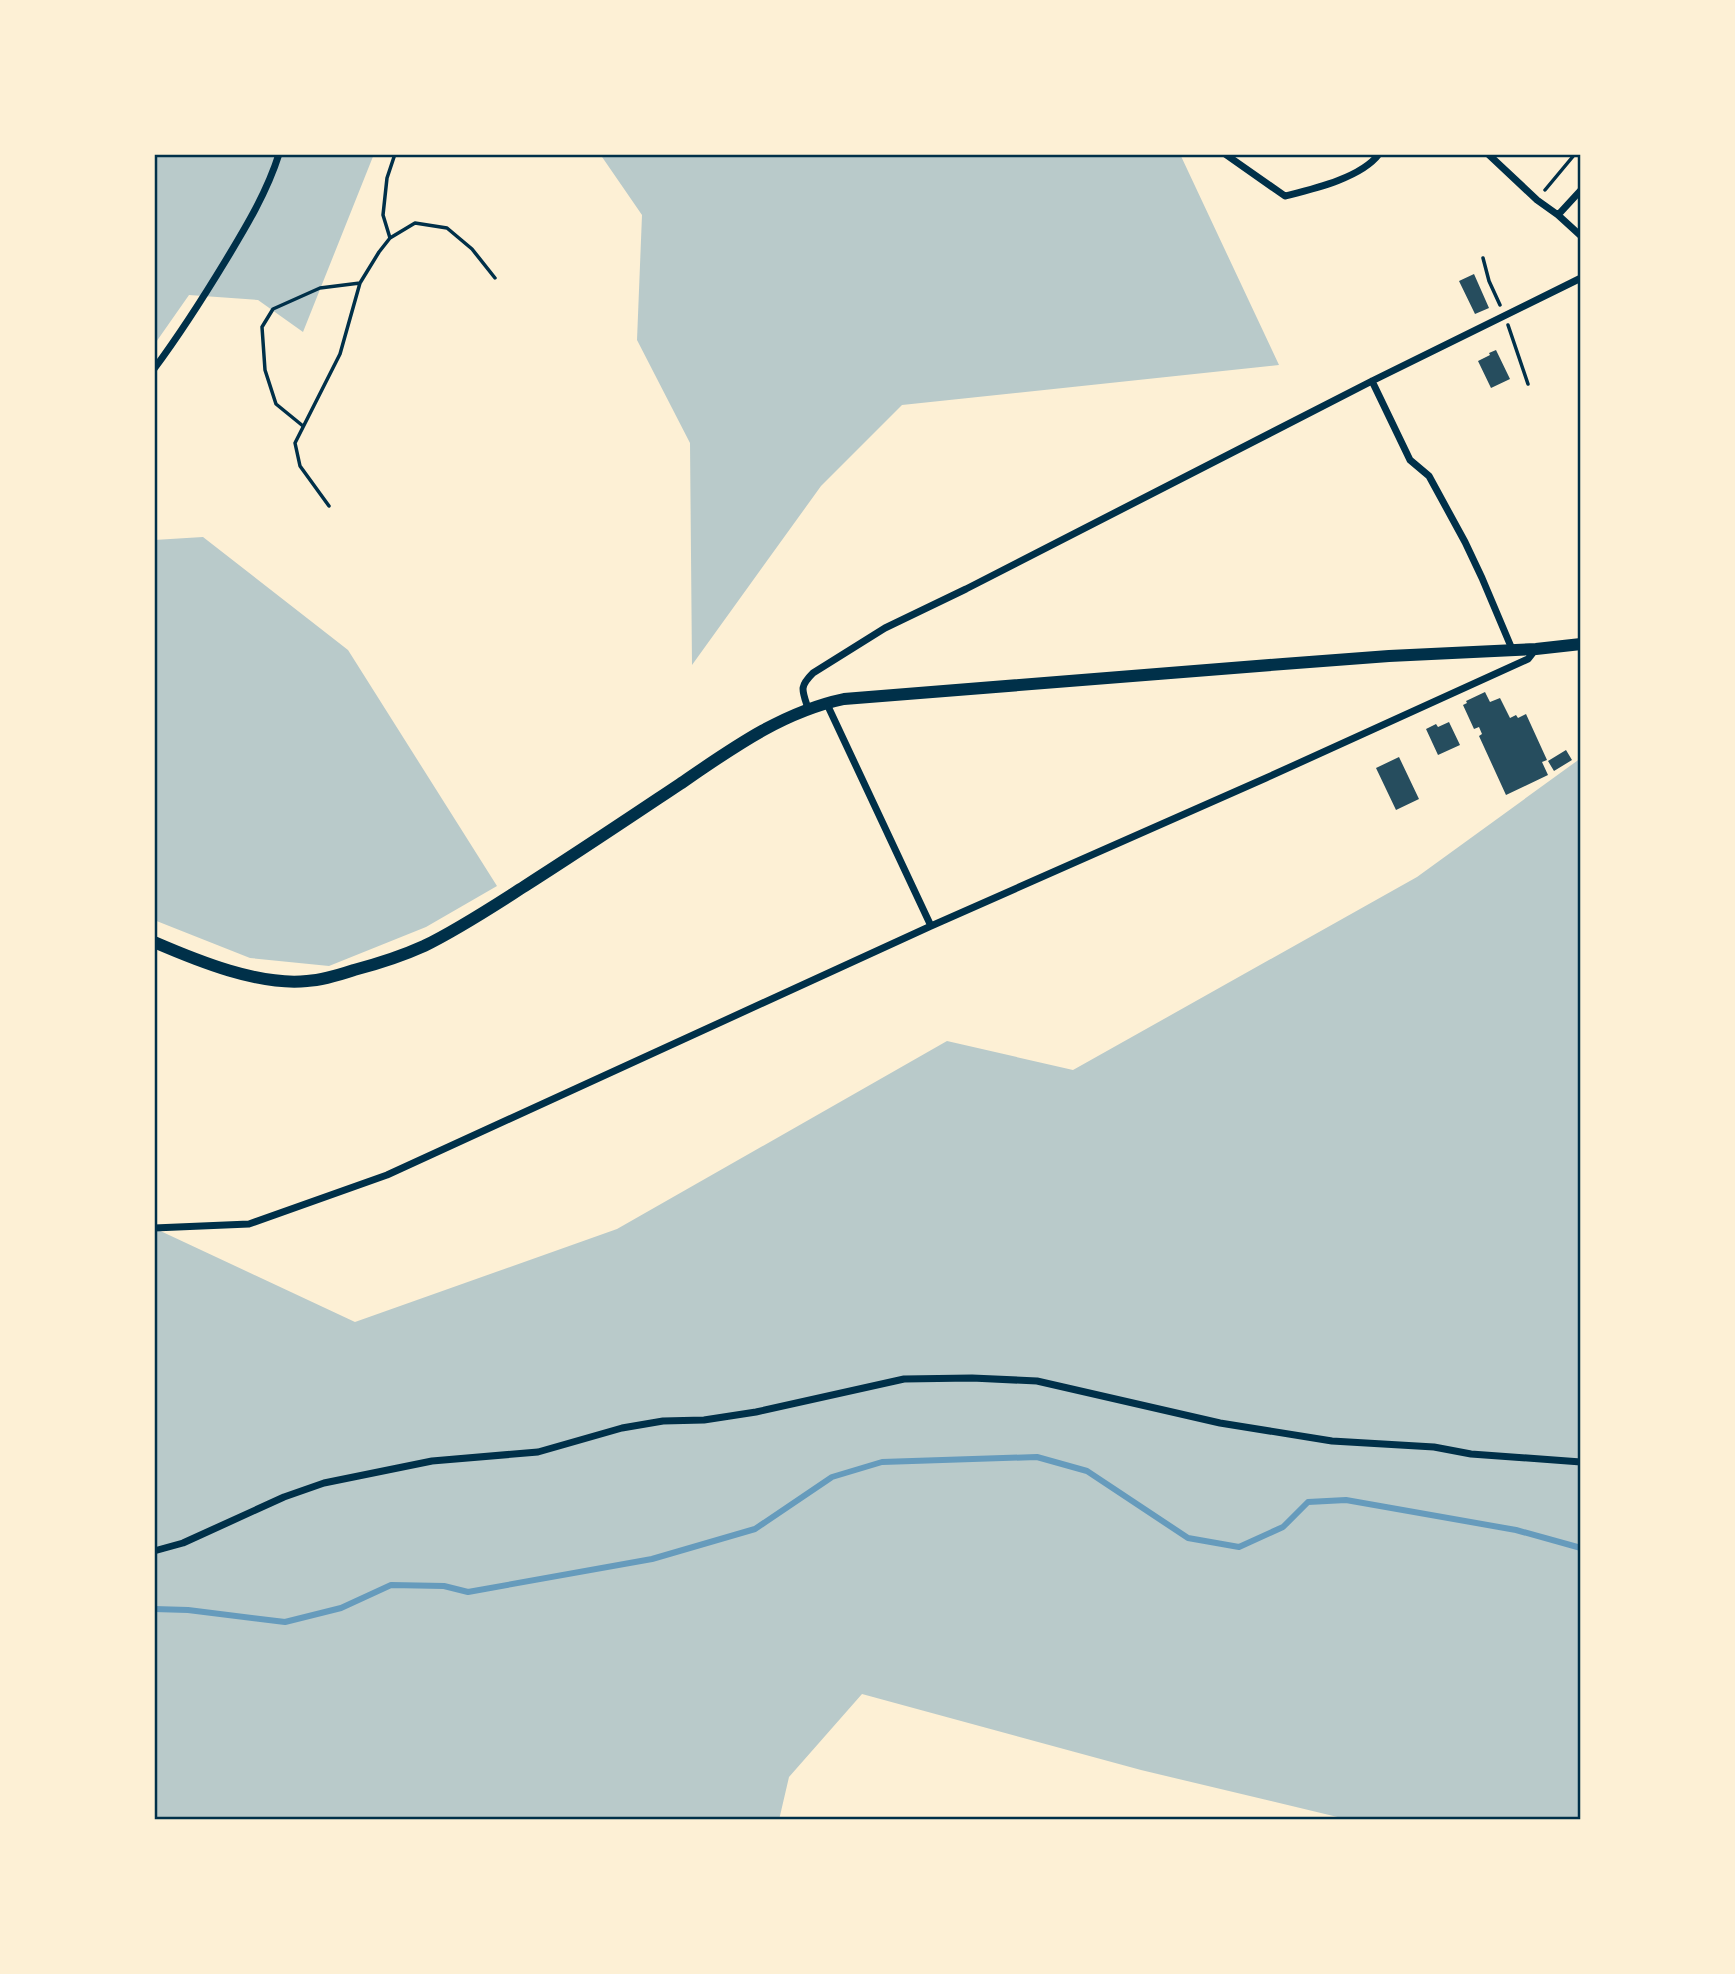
<svg xmlns="http://www.w3.org/2000/svg" width="1735" height="1974" font-family="Raleway,sans-serif">
<style>
.green{fill:#b9caca}
.lines{fill:none;stroke-linecap:round;stroke-linejoin:round}
.stream{stroke:#669bbc;stroke-width:6}
.building{fill:#264d5e}
.path{stroke:#003049;stroke-width:3.5}
.minor{stroke:#003049;stroke-width:7}
.tertiary{stroke:#003049;stroke-width:12}
.neatline{fill:none;stroke:#003049;stroke-width:2.5}
</style>
<rect width="100%" height="100%" fill="#fdf0d5"/>
<!-- green -->
<path class="green" d="M 154,154 L 374,154 L 303,332 L 258,300 L 189,295 L 154,345 Z
M 600,154 L 1180,154 L 1279,365 L 902,405 L 821,486 L 692,665 L 690,443 L 637,340 L 642,215 Z
M 203,537 L 348,650 L 497,886 L 426,927 L 329,966 L 250,958 L 154,920 L 154,540 Z
M 1581,758 L 1581,1820 L 1350,1820 L 1141,1770 L 862,1694 L 789,1777 L 779,1820 L 154,1820 L 154,1228 L 355,1322 L 617,1229 L 947,1041 L 1073,1070 L 1417,877 Z"/>
<g class="lines">
<!-- stream -->
<path class="stream" d="M 154,1609 L 188,1610 L 285,1622 L 341,1608 L 391,1585 L 444,1586 L 468,1592 L 652,1559 L 755,1529 L 832,1477 L 882,1462 L 1037,1457 L 1087,1471 L 1188,1538 L 1239,1547 L 1283,1527 L 1308,1502 L 1346,1500 L 1516,1530 L 1581,1548"/>
</g>
<!-- building -->
<path class="building" d="M 1474,274 L 1489,308 L 1475,314 L 1459,281 Z
M 1496,350 L 1510,379 L 1491,388 L 1478,361 L 1490,355 L 1489,353 Z
M 1485,692 L 1490,702 L 1500,698 L 1510,718 L 1516,715 L 1518,718 L 1526,714 L 1547,760 L 1542,762 L 1548,775 L 1506,795 L 1479,736 L 1482,734 L 1479,727 L 1474,729 L 1463,705 L 1467,703 L 1466,701 Z
M 1449,722 L 1460,745 L 1438,755 L 1426,729 L 1436,724 L 1438,727 Z
M 1566,750 L 1572,760 L 1554,771 L 1548,761 Z
M 1399,757 L 1419,799 L 1396,810 L 1376,768 Z"/>
<g class="lines">
<!-- path -->
<path class="path" d="M 1545,190 L 1575,154
M 390,238 L 415,223 L 447,228 L 472,249 L 495,278
M 1483,258 L 1489,281 L 1500,305
M 1508,325 L 1528,384
M 303,426 L 276,404 L 265,370 L 262,327 L 273,309 L 320,288 L 360,283
M 329,506 L 300,466 L 295,443 L 340,354 L 360,283 L 379,252 L 390,238 L 383,215 L 387,178 L 395,154"/>
<!-- minor -->
<path class="minor" d="M 1225,154 L 1285,196 C 1313,189 1361,178 1379,154
M 1488,154 L 1537,200 L 1558,215 L 1581,236
M 1558,215 L 1581,190
M 154,369 C 180,334 203,298 226,260 C 246,227 267,192 279,154
M 1372,381 L 1410,460 L 1429,476 L 1465,542 L 1482,578 L 1512,649
M 826,702 L 931,926
M 808,708 C 802,690 799,687 813,673 L 885,628 L 966,589 L 1372,381 L 1581,278
M 154,1228 L 249,1224 L 387,1175 L 931,926 L 1266,778 L 1528,659 L 1535,650
M 154,1551 L 183,1543 L 284,1497 L 324,1483 L 432,1461 L 538,1452 L 622,1428 L 663,1421 L 704,1420 L 756,1412 L 904,1379 L 972,1378 L 1037,1381 L 1220,1423 L 1332,1441 L 1434,1447 L 1471,1454 L 1581,1462"/>
<!-- tertiary -->
<path class="tertiary" d="M 154,942 C 198,961 259,986 307,981 C 323,980 339,975 354,970 C 377,964 402,956 424,946 C 459,929 492,907 525,886 C 577,853 629,818 680,784 C 731,749 782,712 844,699 L 1283,664 L 1389,656 L 1536,649 L 1581,644"/>
</g>
<!-- border -->
<rect width="1735" height="1974" fill="none" stroke="#fdf0d5" stroke-width="312"/>
<rect x="156" y="156" width="1423" height="1662" class="neatline"/>
</svg>
